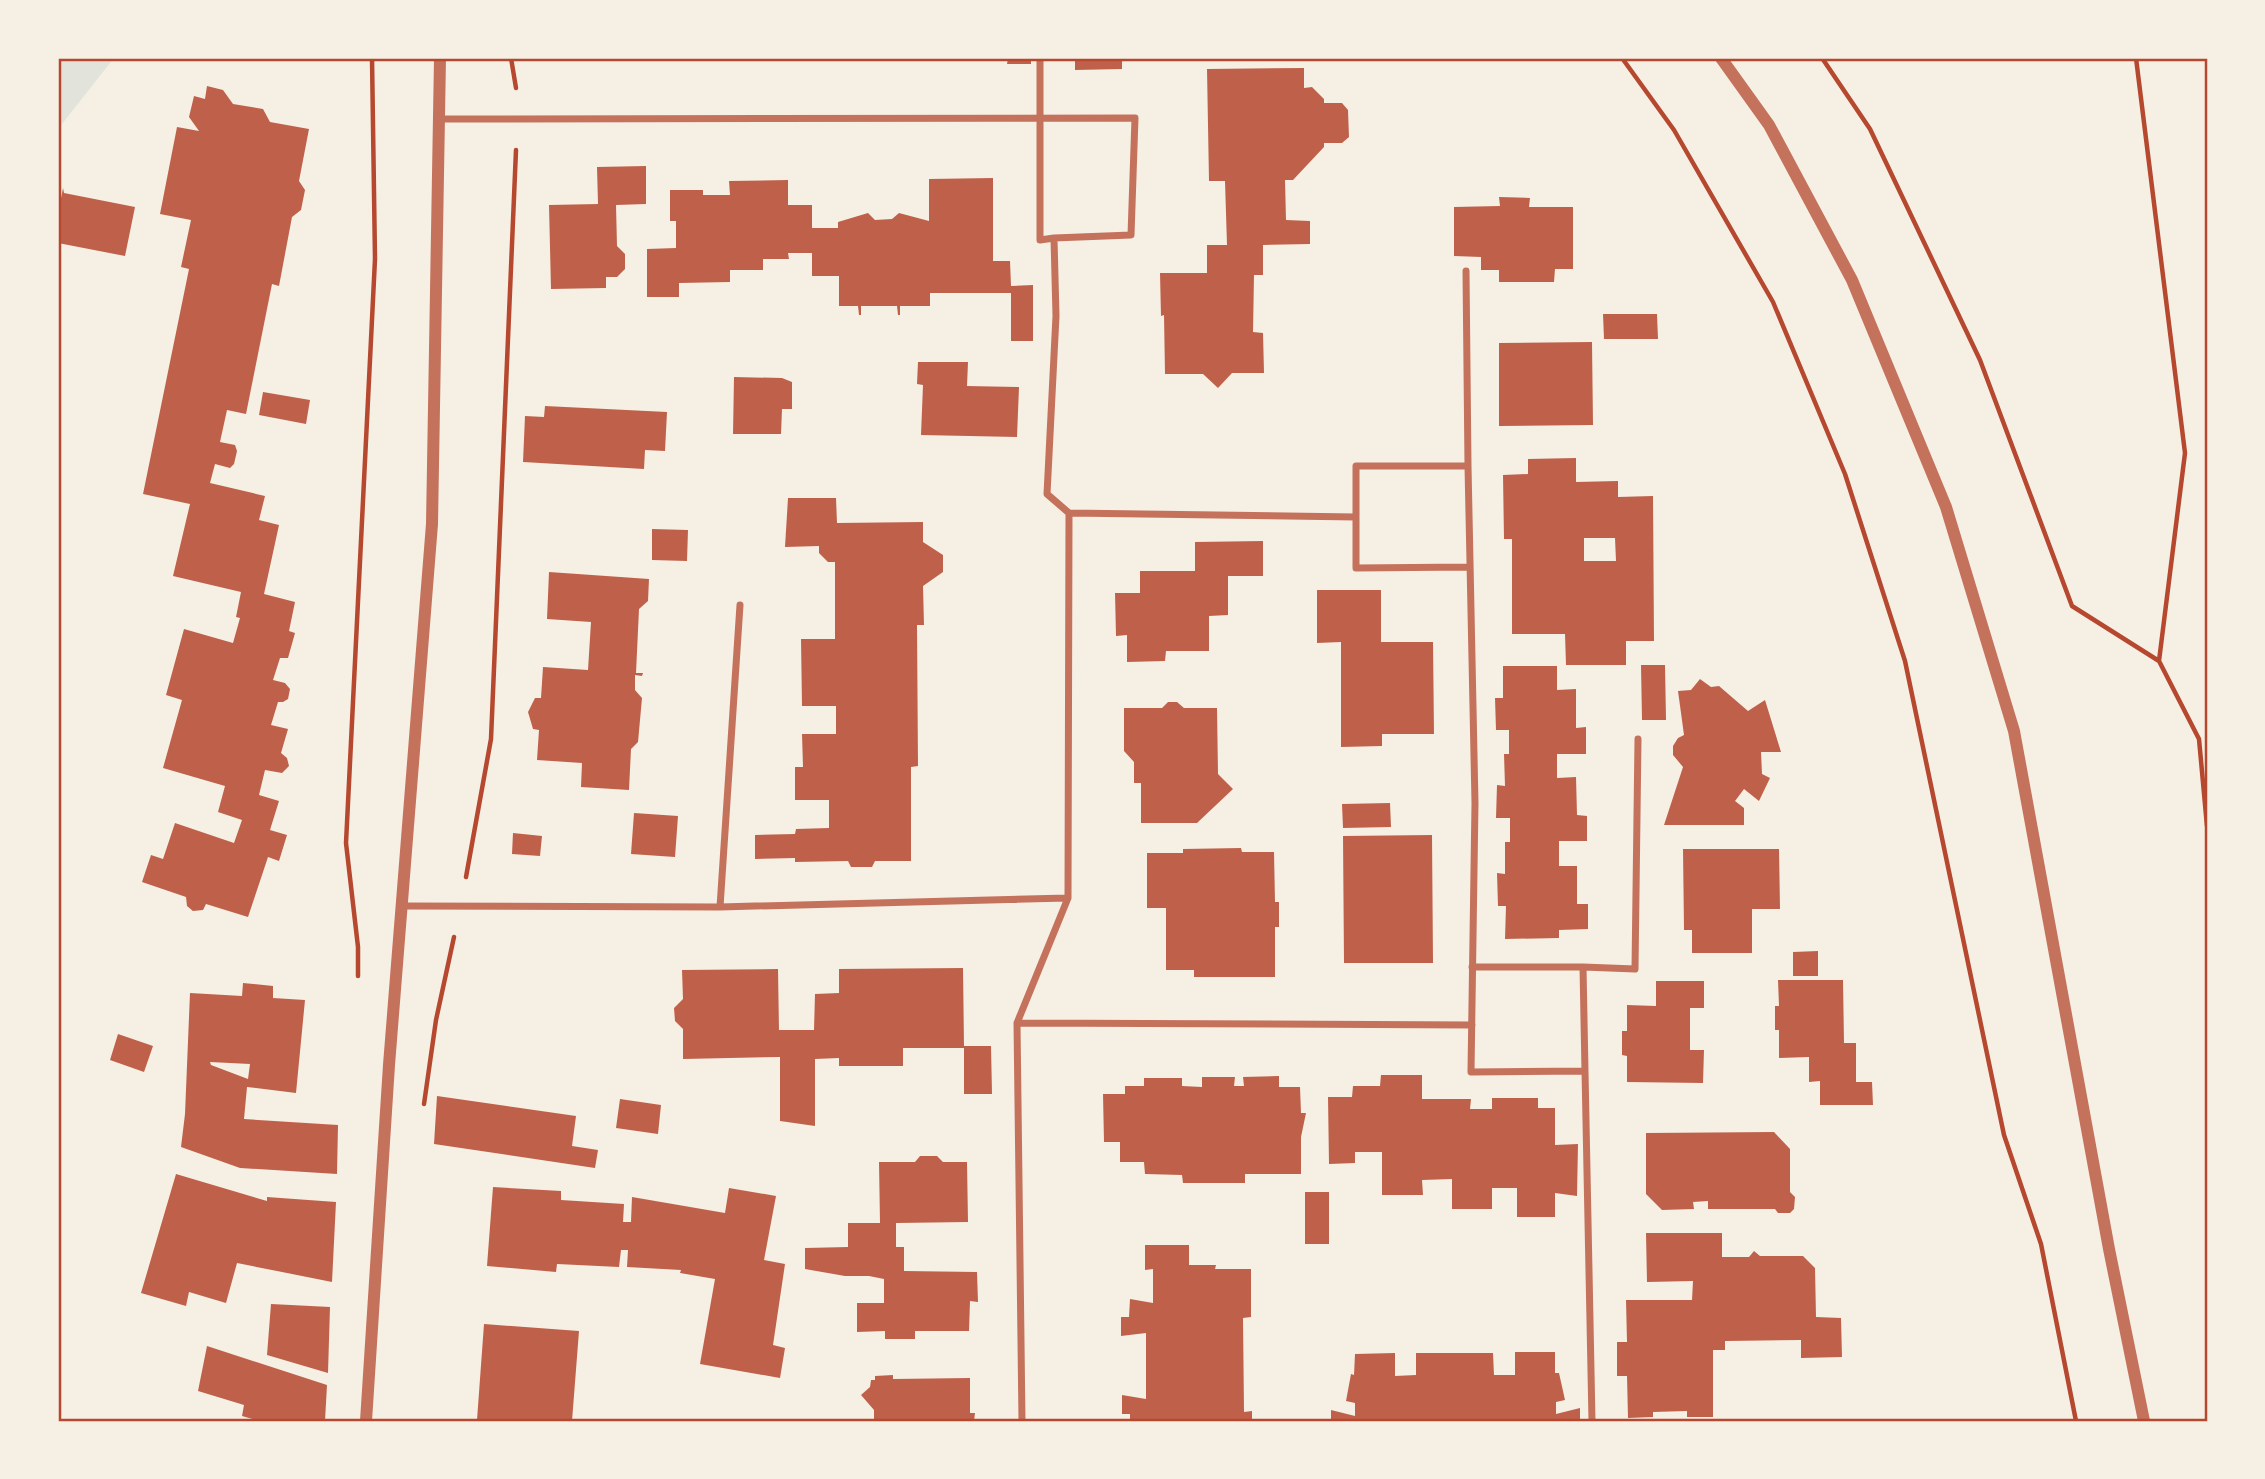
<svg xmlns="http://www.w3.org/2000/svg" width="2265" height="1479" font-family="Barlow,sans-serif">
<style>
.green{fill:#e2e4dc}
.building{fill:#bf614a;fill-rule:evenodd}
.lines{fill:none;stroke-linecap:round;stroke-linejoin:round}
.path{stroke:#b5482f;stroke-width:4.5}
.minor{stroke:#c5725c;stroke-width:7}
.tertiary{stroke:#c5725c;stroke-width:12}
.neatline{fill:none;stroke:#b5482f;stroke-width:2.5}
</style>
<rect width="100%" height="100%" fill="#f6efe4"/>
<!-- green -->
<path class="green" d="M 58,58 L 114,58 L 58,129 Z"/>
<!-- building -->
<path class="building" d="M 1008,58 L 1031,58 L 1031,64 L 1007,64 Z
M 1075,58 L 1122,58 L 1122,69 L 1075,70 Z
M 1304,68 L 1304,88 L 1312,87 L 1324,99 L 1324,103 L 1342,103 L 1348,110 L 1349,137 L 1342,143 L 1324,143 L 1324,147 L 1293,180 L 1285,180 L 1286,220 L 1310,221 L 1310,244 L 1263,245 L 1263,275 L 1254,275 L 1253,332 L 1263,333 L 1264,373 L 1232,373 L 1218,388 L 1203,374 L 1165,374 L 1164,315 L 1161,316 L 1160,273 L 1207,273 L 1207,245 L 1227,245 L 1225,181 L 1209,181 L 1207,69 Z
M 207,86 L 223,90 L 233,104 L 263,109 L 270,122 L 309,129 L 299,181 L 305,190 L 301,210 L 292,217 L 279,286 L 272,284 L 246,414 L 227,410 L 220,442 L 235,445 L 237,451 L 234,464 L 230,468 L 215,464 L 210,483 L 265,496 L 259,520 L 279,525 L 264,594 L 295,602 L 289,631 L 295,633 L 288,658 L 280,658 L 273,680 L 285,683 L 290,689 L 288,699 L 283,702 L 278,702 L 271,725 L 288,729 L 281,753 L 287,758 L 289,766 L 282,773 L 265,770 L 259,795 L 279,801 L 270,830 L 287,835 L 279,861 L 268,857 L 248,917 L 206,904 L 203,910 L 193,911 L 187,906 L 186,897 L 142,882 L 151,855 L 163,859 L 175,823 L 234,843 L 242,820 L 218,812 L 225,786 L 163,768 L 182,700 L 166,695 L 184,629 L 233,643 L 240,618 L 236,617 L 241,592 L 173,576 L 190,504 L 143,494 L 189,269 L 181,267 L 191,220 L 160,214 L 177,127 L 199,131 L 189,117 L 194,96 L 205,99 Z
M 646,166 L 646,204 L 616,205 L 617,246 L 625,254 L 625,269 L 617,277 L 606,277 L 606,288 L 551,289 L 549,205 L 598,204 L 597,167 Z
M 993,178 L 993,261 L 1010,261 L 1011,286 L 1033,285 L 1033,341 L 1011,341 L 1011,293 L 930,293 L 930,306 L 900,306 L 900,315 L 898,315 L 897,306 L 861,306 L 861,315 L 859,315 L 858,306 L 839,306 L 839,276 L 812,276 L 812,253 L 788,253 L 789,259 L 763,259 L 763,270 L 730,270 L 730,282 L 679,283 L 679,297 L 647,297 L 647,249 L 676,248 L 676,221 L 670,221 L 670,190 L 703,190 L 703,195 L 730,195 L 729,181 L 788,180 L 788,205 L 812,205 L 812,228 L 838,228 L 838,222 L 868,213 L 875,220 L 892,219 L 899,213 L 929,221 L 929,179 Z
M 63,188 L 64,193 L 135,207 L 125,256 L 58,243 L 58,214 Z
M 1499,197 L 1530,198 L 1529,207 L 1573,207 L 1573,269 L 1555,269 L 1554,282 L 1499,282 L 1499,270 L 1481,270 L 1481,257 L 1454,256 L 1454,207 L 1500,206 Z
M 1603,314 L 1657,314 L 1658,339 L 1604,339 Z
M 1592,342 L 1593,425 L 1499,426 L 1499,343 Z
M 918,362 L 968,362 L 967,386 L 1019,387 L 1017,437 L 921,435 L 923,385 L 917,384 Z
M 734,377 L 782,378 L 792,382 L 792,409 L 782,409 L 781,434 L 733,434 Z
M 263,392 L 310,400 L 306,424 L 259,415 Z
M 545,406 L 667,412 L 665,451 L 645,450 L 644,469 L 523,462 L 525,416 L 544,417 Z
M 1576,458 L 1576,482 L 1618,481 L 1618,497 L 1653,496 L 1654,641 L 1626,641 L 1626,665 L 1566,665 L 1565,634 L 1512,634 L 1512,539 L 1504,539 L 1503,475 L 1528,474 L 1528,459 ZM 1584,538 L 1615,538 L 1616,561 L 1584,561 Z
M 788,498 L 836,498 L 837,523 L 923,522 L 923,542 L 943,555 L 943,572 L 923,586 L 924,625 L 917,625 L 918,766 L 911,767 L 911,861 L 875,861 L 872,867 L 851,867 L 848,861 L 795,862 L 795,858 L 755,859 L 755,835 L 795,834 L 796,829 L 829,828 L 829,800 L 795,800 L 795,767 L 803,767 L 802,734 L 836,734 L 836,706 L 802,706 L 801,639 L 835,639 L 835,562 L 828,562 L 819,553 L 819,546 L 785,547 Z
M 652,529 L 688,530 L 687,561 L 652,560 Z
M 1263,541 L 1263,576 L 1228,576 L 1228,615 L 1209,616 L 1209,651 L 1166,651 L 1165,661 L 1127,662 L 1127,635 L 1116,636 L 1115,593 L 1140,593 L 1140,571 L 1195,571 L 1195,542 Z
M 549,572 L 649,579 L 648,601 L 639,609 L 636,673 L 643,673 L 642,676 L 635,675 L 635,690 L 642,698 L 638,742 L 631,749 L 629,790 L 581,787 L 582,763 L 537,760 L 539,730 L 533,729 L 528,712 L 535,698 L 541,698 L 543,667 L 588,670 L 591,622 L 547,619 Z
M 1317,590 L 1381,590 L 1381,642 L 1433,642 L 1434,734 L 1382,734 L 1382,746 L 1341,747 L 1341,642 L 1317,643 Z
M 1641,665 L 1665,665 L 1666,720 L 1642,720 Z
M 1503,666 L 1557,666 L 1557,690 L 1576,689 L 1576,728 L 1586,727 L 1586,754 L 1557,754 L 1557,778 L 1576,777 L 1577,815 L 1587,816 L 1587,841 L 1559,841 L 1559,866 L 1577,866 L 1577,904 L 1588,904 L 1588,929 L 1559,930 L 1559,938 L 1505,939 L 1506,906 L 1498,906 L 1497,873 L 1505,874 L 1505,842 L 1510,842 L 1510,818 L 1496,818 L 1497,785 L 1505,786 L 1504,754 L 1509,754 L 1509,730 L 1496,730 L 1495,698 L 1503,698 Z
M 1700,679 L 1711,687 L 1719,686 L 1748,711 L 1765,700 L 1781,752 L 1761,752 L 1762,774 L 1770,778 L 1759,801 L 1744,789 L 1735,801 L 1744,808 L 1744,825 L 1664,825 L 1683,767 L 1673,755 L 1673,746 L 1678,738 L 1684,735 L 1678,691 L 1691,690 Z
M 1168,702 L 1177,702 L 1184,708 L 1217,708 L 1218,774 L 1233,789 L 1197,823 L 1141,823 L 1141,783 L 1134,783 L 1134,762 L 1124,751 L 1124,708 L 1162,708 Z
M 1390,803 L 1391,827 L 1343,828 L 1342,804 Z
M 634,813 L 678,816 L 675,857 L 631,854 Z
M 513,833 L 542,836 L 540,856 L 512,854 Z
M 1432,835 L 1433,963 L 1344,963 L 1343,836 Z
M 1241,848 L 1242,852 L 1274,852 L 1275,902 L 1279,902 L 1279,927 L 1275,927 L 1275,977 L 1194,977 L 1194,970 L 1166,970 L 1166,908 L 1147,908 L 1147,853 L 1183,853 L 1183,849 Z
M 1683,849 L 1779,849 L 1780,909 L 1752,909 L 1752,953 L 1692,953 L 1692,930 L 1684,930 Z
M 1818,951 L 1818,976 L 1793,976 L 1793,952 Z
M 963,968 L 964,1046 L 991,1046 L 992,1094 L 964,1094 L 964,1048 L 903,1048 L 903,1066 L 839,1066 L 839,1058 L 815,1059 L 815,1126 L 780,1121 L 780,1057 L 683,1059 L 683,1029 L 675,1021 L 674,1008 L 683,999 L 682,970 L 778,969 L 779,1030 L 814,1030 L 815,994 L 839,993 L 839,969 Z
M 1778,980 L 1843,980 L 1844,1043 L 1856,1043 L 1856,1082 L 1872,1082 L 1873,1105 L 1820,1105 L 1820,1081 L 1809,1082 L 1809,1057 L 1779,1058 L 1779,1030 L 1775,1030 L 1775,1006 L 1779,1006 Z
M 1656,981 L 1704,981 L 1704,1008 L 1690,1008 L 1690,1050 L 1704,1050 L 1703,1083 L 1627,1082 L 1627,1056 L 1622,1055 L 1622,1031 L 1627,1031 L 1627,1005 L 1656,1006 Z
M 243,983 L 273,986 L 273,998 L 305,1000 L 296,1093 L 247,1087 L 244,1119 L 338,1125 L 337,1174 L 240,1168 L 181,1147 L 185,1114 L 190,993 L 242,996 ZM 210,1062 L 250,1064 L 248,1079 L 211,1065 Z
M 118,1034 L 153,1046 L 144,1072 L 110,1060 Z
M 1381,1075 L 1422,1075 L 1422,1099 L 1471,1099 L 1470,1109 L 1492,1109 L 1492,1098 L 1538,1098 L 1538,1108 L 1555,1108 L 1555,1145 L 1578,1144 L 1577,1196 L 1555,1193 L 1555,1217 L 1517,1217 L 1517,1188 L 1492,1188 L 1492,1209 L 1452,1209 L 1452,1179 L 1422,1180 L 1423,1195 L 1382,1195 L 1382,1152 L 1355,1152 L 1355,1163 L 1329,1164 L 1328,1097 L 1352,1097 L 1353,1086 L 1380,1086 Z
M 1279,1076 L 1279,1087 L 1300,1087 L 1301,1113 L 1306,1113 L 1301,1137 L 1301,1174 L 1245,1174 L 1245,1183 L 1183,1183 L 1182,1175 L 1145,1174 L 1144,1162 L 1120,1162 L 1120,1142 L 1104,1142 L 1103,1094 L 1125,1094 L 1125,1086 L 1144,1086 L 1144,1078 L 1182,1078 L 1182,1086 L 1202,1087 L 1202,1077 L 1235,1077 L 1234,1086 L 1244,1086 L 1243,1077 Z
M 437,1096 L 576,1116 L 572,1146 L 598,1150 L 595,1168 L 434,1144 Z
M 620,1099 L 661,1105 L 658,1134 L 616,1128 Z
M 1774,1132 L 1790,1149 L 1790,1192 L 1795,1197 L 1794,1209 L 1790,1213 L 1778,1213 L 1775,1209 L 1708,1209 L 1708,1201 L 1693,1202 L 1694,1209 L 1662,1210 L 1646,1194 L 1646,1133 Z
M 920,1156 L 937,1156 L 943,1162 L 967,1162 L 968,1222 L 896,1223 L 896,1247 L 904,1247 L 904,1271 L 977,1272 L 978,1302 L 970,1301 L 969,1331 L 915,1331 L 915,1339 L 885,1339 L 885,1331 L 857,1332 L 857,1303 L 884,1303 L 884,1279 L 869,1276 L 845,1276 L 805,1269 L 805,1248 L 848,1247 L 848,1223 L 880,1223 L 879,1162 L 915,1162 Z
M 176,1174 L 267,1201 L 267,1197 L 336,1202 L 332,1282 L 237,1263 L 226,1303 L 189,1292 L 186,1306 L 141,1293 Z
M 493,1187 L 561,1191 L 561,1200 L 624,1204 L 623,1222 L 631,1222 L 632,1197 L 725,1213 L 729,1188 L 776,1196 L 764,1260 L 785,1264 L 773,1345 L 785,1348 L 780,1378 L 700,1364 L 715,1279 L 680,1273 L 681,1270 L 627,1267 L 628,1250 L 621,1250 L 619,1267 L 557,1264 L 556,1272 L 487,1266 Z
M 1305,1192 L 1329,1192 L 1329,1244 L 1305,1244 Z
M 1646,1233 L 1722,1233 L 1722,1257 L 1749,1257 L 1754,1251 L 1760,1256 L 1803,1256 L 1815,1268 L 1816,1317 L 1841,1318 L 1842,1357 L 1801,1358 L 1801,1340 L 1725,1341 L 1725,1350 L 1713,1350 L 1713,1417 L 1687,1417 L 1687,1411 L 1653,1412 L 1653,1417 L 1628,1418 L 1627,1376 L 1617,1376 L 1617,1342 L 1627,1342 L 1626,1300 L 1692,1300 L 1693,1281 L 1647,1282 Z
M 1145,1245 L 1189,1245 L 1189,1265 L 1216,1265 L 1215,1269 L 1251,1269 L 1251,1317 L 1243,1318 L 1244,1412 L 1252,1411 L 1252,1421 L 1130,1421 L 1130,1414 L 1122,1414 L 1122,1395 L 1146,1399 L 1146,1333 L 1121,1336 L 1121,1317 L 1129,1317 L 1130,1299 L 1153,1303 L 1153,1269 L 1145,1270 Z
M 271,1304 L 330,1307 L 328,1373 L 267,1355 Z
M 484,1324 L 579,1331 L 572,1421 L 477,1420 Z
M 207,1346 L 327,1385 L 325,1421 L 259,1421 L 242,1416 L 244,1405 L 198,1391 Z
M 1515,1352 L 1555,1352 L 1555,1373 L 1559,1373 L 1565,1400 L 1556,1402 L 1556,1414 L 1580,1408 L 1580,1421 L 1331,1421 L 1331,1410 L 1355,1416 L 1355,1403 L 1346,1401 L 1351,1374 L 1354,1375 L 1355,1354 L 1395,1353 L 1395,1376 L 1416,1375 L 1416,1353 L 1493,1353 L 1494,1375 L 1515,1375 Z
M 893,1375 L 893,1379 L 970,1378 L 970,1413 L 975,1413 L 974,1421 L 874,1421 L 874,1410 L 861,1395 L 870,1387 L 871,1380 L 875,1380 L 875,1376 Z"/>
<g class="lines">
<!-- path -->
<path class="path" d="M 511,58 L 516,88
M 1622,58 L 1674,130 L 1773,302 L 1845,474 L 1905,661 L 2004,1135 L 2041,1244 L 2076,1421
M 1822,58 L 1870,129 L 1980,360 L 2072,606 L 2159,661 L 2199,739 L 2207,826
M 2136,58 L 2185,453 L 2159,661
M 466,877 L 491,739 L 516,150
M 358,976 L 358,947 L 346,843 L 375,259 L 372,58
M 424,1104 L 436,1020 L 454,937"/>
<!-- minor -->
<path class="minor" d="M 1040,58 L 1040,240 L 1054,238
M 439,119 L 1135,118 L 1131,235 L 1054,238 L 1056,316 L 1047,494 L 1069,513
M 1466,271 L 1468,466
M 1356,517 L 1356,568 L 1469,567
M 401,906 L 720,907 L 1068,898
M 720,907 L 740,605
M 1472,967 L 1583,967 L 1585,1071
M 1583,967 L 1635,969 L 1638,739
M 1017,1023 L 1472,1025
M 1022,1421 L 1017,1023 L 1068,898 L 1069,513 L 1356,517 L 1356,466 L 1468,466 L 1475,803 L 1471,1072 L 1585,1071 L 1592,1421"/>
<!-- tertiary -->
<path class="tertiary" d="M 1721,58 L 1769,125 L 1852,280 L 1946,507 L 2014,731 L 2109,1249 L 2144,1421
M 366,1421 L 389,1065 L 432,524 L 440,58"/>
</g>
<!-- border -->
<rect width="2265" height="1479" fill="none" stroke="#f6efe4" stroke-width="119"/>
<rect x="60" y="60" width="2146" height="1360" class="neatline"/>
</svg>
